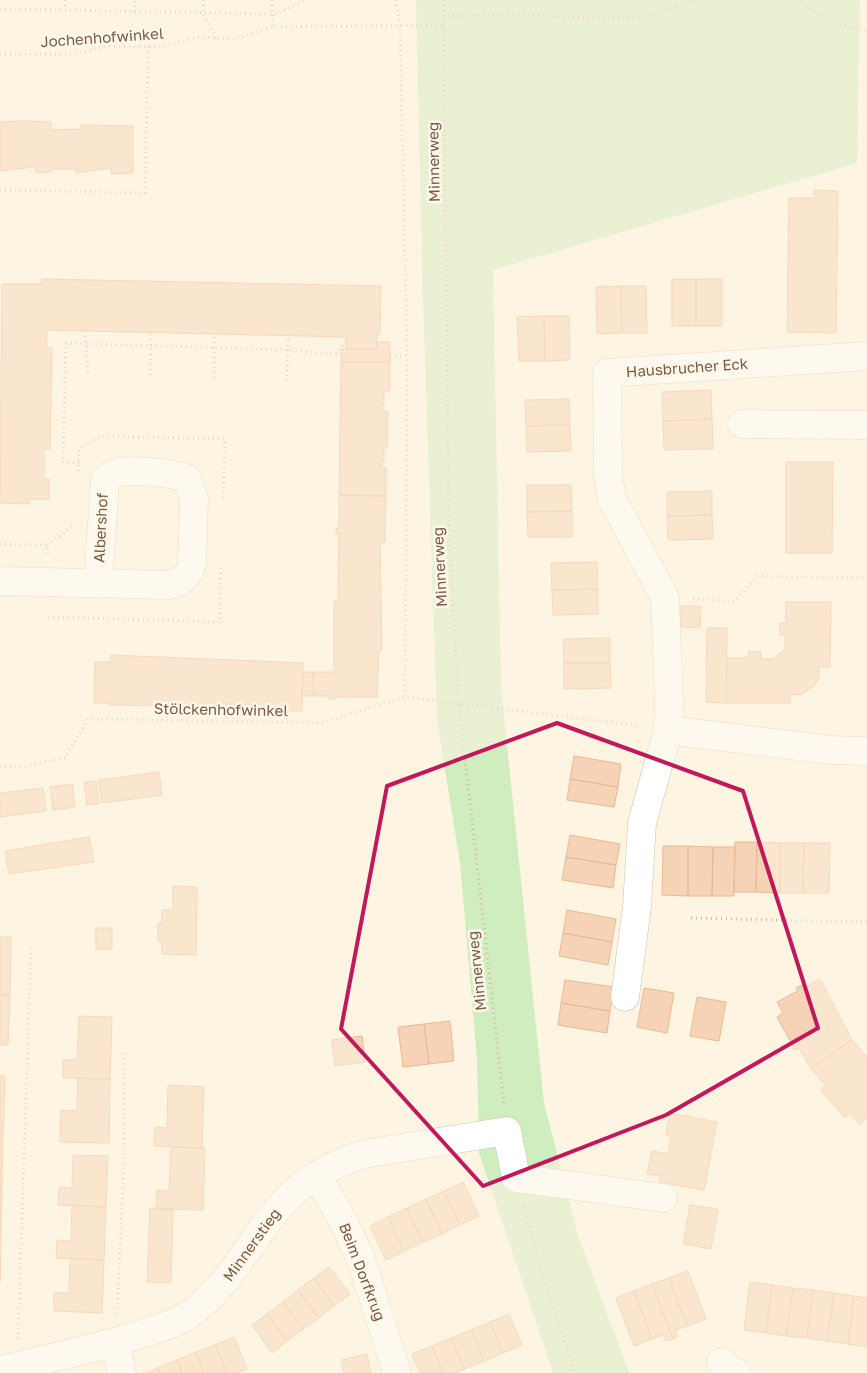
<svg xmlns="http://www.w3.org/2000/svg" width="867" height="1373" font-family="'Golos Text',sans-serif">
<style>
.green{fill:#d0edbf}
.building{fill:#f6d3b7;stroke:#eab996}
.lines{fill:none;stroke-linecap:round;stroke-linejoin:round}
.minor-casing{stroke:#d2beaa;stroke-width:29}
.path{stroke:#dbb69a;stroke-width:3;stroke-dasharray:1 4;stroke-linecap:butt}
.minor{stroke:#fff;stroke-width:28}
.marked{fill:none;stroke:#c2185b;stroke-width:4;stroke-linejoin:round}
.labels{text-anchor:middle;stroke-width:5;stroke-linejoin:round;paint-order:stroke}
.street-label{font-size:15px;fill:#785a46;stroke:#fff8ea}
</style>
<rect width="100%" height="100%" fill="#fef4e2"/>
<!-- green -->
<path class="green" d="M 416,0 L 860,0 L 857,163 L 493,270 L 501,687 L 544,1103 L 578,1235 L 629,1373 L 553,1373 L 479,1153 L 477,1059 L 460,863 L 437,720 L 422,270 Z"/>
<!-- building -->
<path class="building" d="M 22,121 L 51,122 L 51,130 L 81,129 L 81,125 L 133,126 L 133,173 L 111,174 L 111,168 L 76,173 L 76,169 L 51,169 L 51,172 L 36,173 L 35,167 L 0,171 L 0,122 Z
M 814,190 L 838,191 L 836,333 L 787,332 L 789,198 L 814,198 Z
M 42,279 L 381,286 L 380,334 L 377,335 L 377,349 L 346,349 L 346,337 L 47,330 L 47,348 L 52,348 L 50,449 L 44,449 L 44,479 L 49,479 L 49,499 L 29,499 L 29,504 L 0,503 L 2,284 L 42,284 Z
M 672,279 L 696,279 L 696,326 L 672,326 Z
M 696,279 L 722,279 L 722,326 L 696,326 Z
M 621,286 L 622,333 L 597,334 L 596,287 Z
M 621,286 L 646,286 L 647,333 L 622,333 Z
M 544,316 L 569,316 L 570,360 L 545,361 Z
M 544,316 L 545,361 L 519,361 L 517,317 Z
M 377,342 L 390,342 L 390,362 L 341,362 L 341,349 L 377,349 Z
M 341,362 L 390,362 L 390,391 L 384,391 L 384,405 L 382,405 L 382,410 L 388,411 L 387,448 L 384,448 L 384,462 L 381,462 L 382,468 L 386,468 L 386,496 L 339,495 Z
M 711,390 L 712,419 L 663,421 L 662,392 Z
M 569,399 L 570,425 L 526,426 L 525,400 Z
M 712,419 L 713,449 L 664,450 L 663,421 Z
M 570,425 L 571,451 L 527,452 L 526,426 Z
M 786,462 L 833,462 L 832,553 L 786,553 Z
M 527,485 L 571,485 L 572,511 L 527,512 Z
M 712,491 L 712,515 L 667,516 L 667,492 Z
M 339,495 L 386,496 L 385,542 L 380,542 L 380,546 L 382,650 L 379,650 L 377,697 L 336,697 L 336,699 L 329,699 L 329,696 L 314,696 L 313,672 L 334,672 L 334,601 L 338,601 L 339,533 L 336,534 L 336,528 L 339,529 Z
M 572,511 L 572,537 L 528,537 L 527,512 Z
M 712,515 L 713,539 L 668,540 L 667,516 Z
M 597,562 L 598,589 L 552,590 L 551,563 Z
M 598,589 L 598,614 L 553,615 L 552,590 Z
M 786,602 L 831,602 L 830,667 L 819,667 L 819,677 L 815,685 L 801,695 L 791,694 L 790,703 L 726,703 L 727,658 L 748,658 L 749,651 L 761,652 L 761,659 L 773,659 L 785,649 L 785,635 L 780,635 L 780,623 L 786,623 Z
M 681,606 L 701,606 L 700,628 L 681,627 Z
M 707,628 L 727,628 L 726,703 L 706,702 Z
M 610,638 L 610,663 L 564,663 L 563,639 Z
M 111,655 L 303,663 L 302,711 L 260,710 L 260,705 L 220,704 L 220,707 L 109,705 L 110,703 L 94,703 L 95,662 L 111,662 Z
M 564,663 L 610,663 L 611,688 L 564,689 Z
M 303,672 L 313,672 L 314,696 L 302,696 Z
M 574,756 L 621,764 L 618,787 L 570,779 Z
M 159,772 L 162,795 L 102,803 L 99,780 Z
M 570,779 L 618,787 L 614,807 L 567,800 Z
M 96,781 L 99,804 L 87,805 L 84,782 Z
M 72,784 L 75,807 L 53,810 L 50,787 Z
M 43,788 L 46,811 L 0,817 L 0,793 Z
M 570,835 L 620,844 L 616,865 L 566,857 Z
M 89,837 L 94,862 L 9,874 L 5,851 Z
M 735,842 L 757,842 L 756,892 L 734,892 Z
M 757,842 L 780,843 L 780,893 L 756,892 Z
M 780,843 L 804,843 L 803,893 L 780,893 Z
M 804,843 L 830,843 L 829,893 L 803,893 Z
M 663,846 L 688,846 L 688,896 L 662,895 Z
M 688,846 L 713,847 L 712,896 L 688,896 Z
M 713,847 L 735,847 L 734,896 L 712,896 Z
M 566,857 L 616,865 L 613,888 L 562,880 Z
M 173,886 L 197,887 L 196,955 L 162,954 L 162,941 L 158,941 L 158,924 L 162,924 L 162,910 L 173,910 Z
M 567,910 L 616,919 L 612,942 L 563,933 Z
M 96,928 L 112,928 L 112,949 L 96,949 Z
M 563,933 L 612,942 L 608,965 L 559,956 Z
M 0,937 L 11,937 L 10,995 L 0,995 Z
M 820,979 L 852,1040 L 811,1069 L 799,1048 L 795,1050 L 777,1017 L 783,1013 L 777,1002 L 798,991 L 796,988 L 804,984 L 806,987 Z
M 565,980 L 614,987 L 610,1011 L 561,1003 Z
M 644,988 L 674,993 L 667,1033 L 637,1027 Z
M 0,995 L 10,995 L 8,1045 L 0,1045 Z
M 697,997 L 726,1002 L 719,1041 L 690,1036 Z
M 561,1003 L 610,1011 L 607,1033 L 558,1025 Z
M 79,1016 L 112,1017 L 110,1079 L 63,1078 L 63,1060 L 77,1060 Z
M 450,1021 L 454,1061 L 429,1064 L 424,1024 Z
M 424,1024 L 429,1064 L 403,1067 L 398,1027 Z
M 362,1036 L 365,1062 L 335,1066 L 332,1040 Z
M 852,1040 L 867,1057 L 867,1118 L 860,1125 L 850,1114 L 845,1118 L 821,1090 L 825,1085 L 811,1069 Z
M 0,1076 L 5,1076 L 3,1136 L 0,1135 Z
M 78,1078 L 110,1079 L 109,1143 L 60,1142 L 61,1110 L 77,1111 Z
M 168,1085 L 204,1087 L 202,1148 L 154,1146 L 155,1127 L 167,1128 Z
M 670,1113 L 717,1122 L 704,1190 L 659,1182 L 661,1176 L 647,1174 L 652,1151 L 668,1154 L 671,1136 L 666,1136 Z
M 0,1135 L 3,1136 L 2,1187 L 0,1187 Z
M 171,1147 L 205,1148 L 203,1210 L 156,1209 L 157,1190 L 169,1191 Z
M 73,1155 L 108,1156 L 106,1207 L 58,1205 L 59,1187 L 72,1188 Z
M 463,1182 L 479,1216 L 460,1225 L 444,1191 Z
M 0,1187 L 2,1187 L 1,1239 L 0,1239 Z
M 444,1191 L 460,1225 L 442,1234 L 426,1199 Z
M 426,1199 L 442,1234 L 423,1242 L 407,1208 Z
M 72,1205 L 106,1207 L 104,1260 L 56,1258 L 57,1240 L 71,1241 Z
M 690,1205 L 718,1209 L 711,1249 L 683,1244 Z
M 150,1208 L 173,1209 L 171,1283 L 147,1282 Z
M 407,1208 L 423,1242 L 404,1251 L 388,1217 Z
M 388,1217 L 404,1251 L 386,1260 L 370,1226 Z
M 0,1239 L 1,1239 L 0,1282 Z
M 70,1258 L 104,1260 L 102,1313 L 54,1311 L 54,1293 L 69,1293 Z
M 329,1267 L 350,1294 L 334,1306 L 314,1278 Z
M 688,1271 L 706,1319 L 687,1326 L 669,1278 Z
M 314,1278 L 334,1306 L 319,1318 L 298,1290 Z
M 669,1278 L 687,1326 L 676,1330 L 678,1337 L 673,1339 L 652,1284 Z
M 750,1282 L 772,1285 L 766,1333 L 744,1330 Z
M 652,1284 L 673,1339 L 666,1341 L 663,1335 L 652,1339 L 634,1291 Z
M 772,1285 L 793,1288 L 786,1336 L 766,1333 Z
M 793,1288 L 813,1290 L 807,1338 L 786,1336 Z
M 298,1290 L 319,1318 L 303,1329 L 283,1302 Z
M 813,1290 L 834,1293 L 827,1341 L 807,1338 Z
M 634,1291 L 652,1339 L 634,1346 L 616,1298 Z
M 834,1293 L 854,1296 L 848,1344 L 827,1341 Z
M 854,1296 L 867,1298 L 867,1347 L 848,1344 Z
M 283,1302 L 303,1329 L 287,1341 L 267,1314 Z
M 267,1314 L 287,1341 L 272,1353 L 252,1325 Z
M 509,1314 L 522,1345 L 503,1353 L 490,1322 Z
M 490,1322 L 503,1353 L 484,1361 L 471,1330 Z
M 471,1330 L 484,1361 L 464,1369 L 451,1338 Z
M 234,1337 L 247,1369 L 238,1373 L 227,1373 L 215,1345 Z
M 451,1338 L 464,1369 L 455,1373 L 443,1373 L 432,1346 Z
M 215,1345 L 227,1373 L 204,1373 L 196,1352 Z
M 432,1346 L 443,1373 L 420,1373 L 412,1354 Z
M 196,1352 L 204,1373 L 182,1373 L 177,1360 Z
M 367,1354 L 371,1373 L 344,1373 L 341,1360 Z
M 177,1360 L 182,1373 L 160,1373 L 158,1368 Z
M 158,1368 L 160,1373 L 146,1373 Z"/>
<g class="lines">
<!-- minor casing -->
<g class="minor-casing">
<path id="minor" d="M 742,424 L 867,425
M 0,581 L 169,585 L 181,581 L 190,571 L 192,564 L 194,500 L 187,479 C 172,472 135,470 119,472 C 113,473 109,476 105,480 L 98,584
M 668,730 L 831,750 L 867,751
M 625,997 L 637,907 L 642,823 L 668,730 L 669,702 L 665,598 L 612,499 L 608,474 L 607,373 L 867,356
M 317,1176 L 342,1219 L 361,1259 L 397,1373
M 115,1342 L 122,1373
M 721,1362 L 736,1373
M 0,1370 C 42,1360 84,1351 125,1339 C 148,1332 176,1325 195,1310 C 232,1282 251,1239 281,1205 C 303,1180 333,1164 364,1154 L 507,1131 L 516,1178 L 663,1198"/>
</g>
<!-- path -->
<path class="path" d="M 65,0 L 65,10
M 203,0 L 203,13 L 216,38
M 272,0 L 273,27
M 396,0 L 400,27 L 407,356 L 405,697
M 443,0 L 449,537 L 459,704 L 504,1105
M 797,0 C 820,15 839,29 867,30
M 0,9 L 276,14 L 307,0
M 134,12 L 135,0
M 443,16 L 528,15 L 612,19 L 646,16 L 694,0
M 0,54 L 71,54 L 110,46 L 159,47 L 197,37 L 234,39 L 273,27 L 444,25
M 0,190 L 145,193 L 148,46
M 85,331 L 88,373
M 336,354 L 346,341
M 390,356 L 407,356
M 150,375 L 151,332
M 214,378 L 214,334
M 287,381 L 288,335
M 79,463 L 63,462 L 66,343 L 288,350 L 340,355
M 78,471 L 79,448 L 102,436 L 225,439 L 223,500
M 0,544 L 47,545 L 48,555
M 47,545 L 62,535 L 74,523
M 693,599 L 735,601 L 757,576 L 867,578
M 48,617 L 220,622 L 221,566
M 0,767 L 23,767 L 65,758 L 88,719 L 320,723 L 405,697 L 641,726
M 691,918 L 867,922
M 524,1207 L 541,1271 L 576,1373
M 117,1314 L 123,1185 L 125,1052
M 18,1339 L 31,947"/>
<!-- minor -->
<use href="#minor" class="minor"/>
</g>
<!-- marked area -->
<path d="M0 0H867V1373H0ZM 557,723 L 743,791 L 818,1028 L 666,1115 L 483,1186 L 341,1029 L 387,786 Z" fill="#fef4e2" fill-opacity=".55" fill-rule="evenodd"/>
<path class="marked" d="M 557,723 L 743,791 L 818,1028 L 666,1115 L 483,1186 L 341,1029 L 387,786 Z"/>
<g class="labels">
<!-- street labels -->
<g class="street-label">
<text transform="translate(102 38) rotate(-4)" y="5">Jochenhofwinkel</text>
<text transform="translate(434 162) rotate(-91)" y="5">Minnerweg</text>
<text transform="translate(687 368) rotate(-4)" y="5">Hausbrucher Eck</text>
<text transform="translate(101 528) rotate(-87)" y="5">Albershof</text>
<text transform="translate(440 567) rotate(-93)" y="5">Minnerweg</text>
<text transform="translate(221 710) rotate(1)" y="5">Stölckenhofwinkel</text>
<text transform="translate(477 971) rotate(-96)" y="5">Minnerweg</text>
<text transform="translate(252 1245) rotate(-54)" y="5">Minnerstieg</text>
<text transform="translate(362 1272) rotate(69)" y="5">Beim Dorfkrug</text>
</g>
</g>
</svg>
